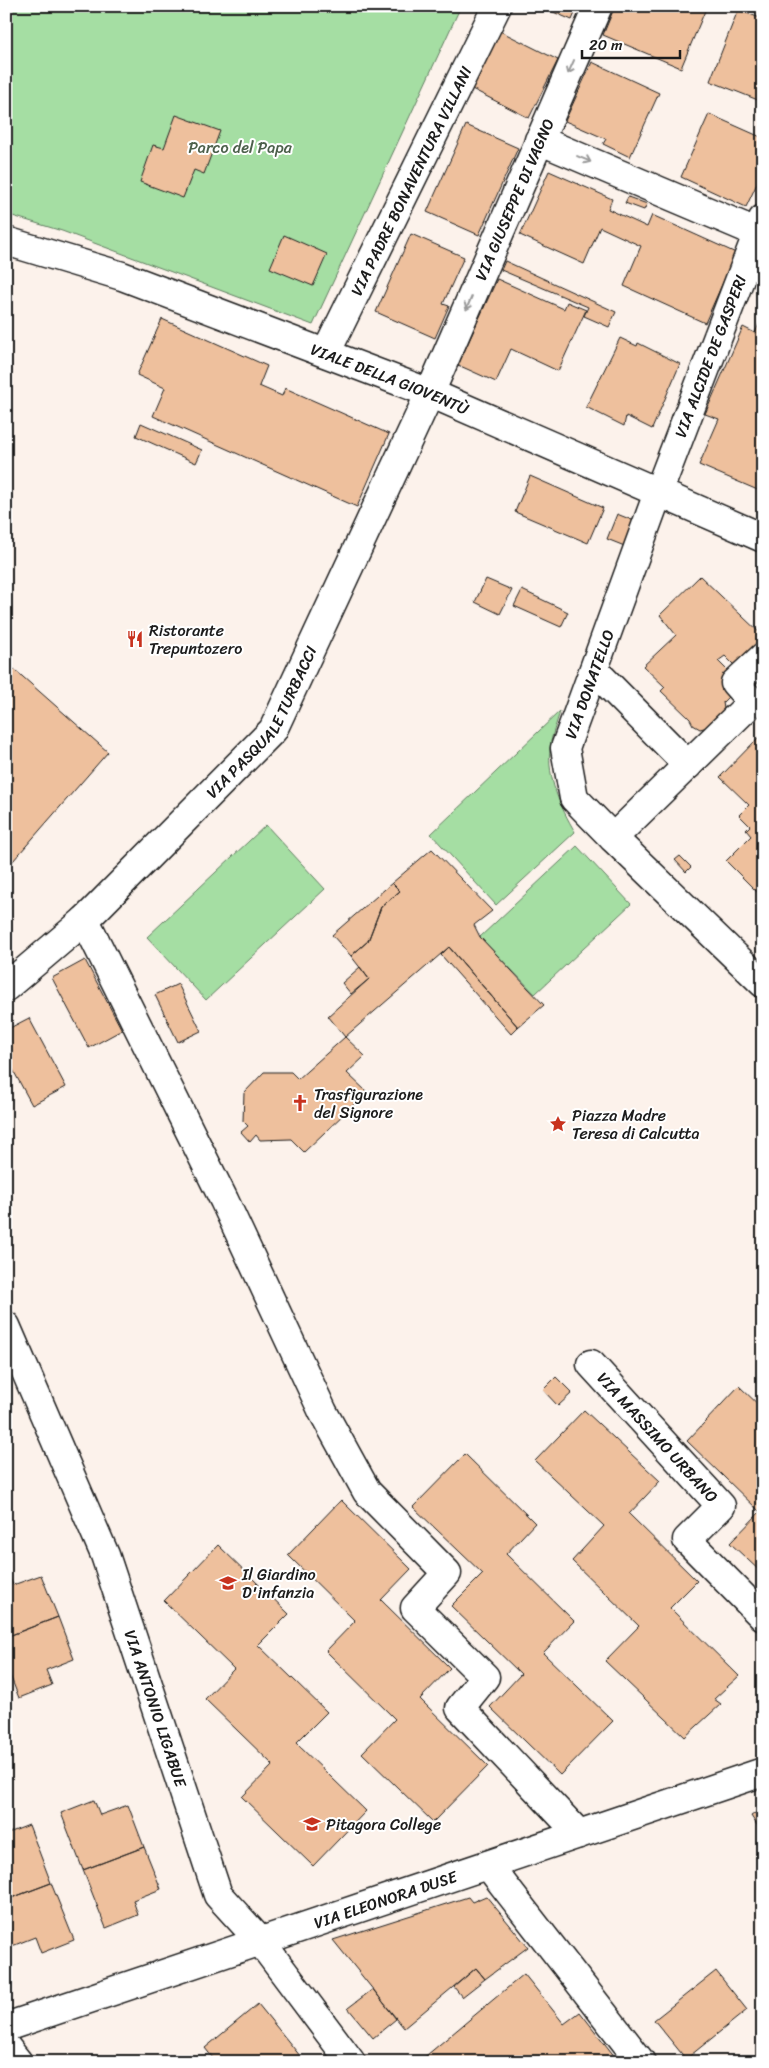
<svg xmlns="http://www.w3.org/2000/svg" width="769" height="2068" font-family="Sriracha,sans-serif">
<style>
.green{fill:#a5dea3;stroke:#607d60}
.building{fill:#eec09d;stroke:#1c1c1c}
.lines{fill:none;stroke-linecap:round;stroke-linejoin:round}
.minor-casing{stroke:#1c1c1c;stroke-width:31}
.minor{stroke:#fff;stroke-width:28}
.oneway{stroke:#999}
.labels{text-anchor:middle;stroke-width:4;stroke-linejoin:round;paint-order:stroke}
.park-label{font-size:16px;fill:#4c604b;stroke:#fff}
.street-label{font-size:16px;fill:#1c1c1c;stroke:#fff}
.poi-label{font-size:16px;fill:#1c1c1c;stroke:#fff;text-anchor:start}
</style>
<rect width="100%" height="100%" fill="#fcf2eb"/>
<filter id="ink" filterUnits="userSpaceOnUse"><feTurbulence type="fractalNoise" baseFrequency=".02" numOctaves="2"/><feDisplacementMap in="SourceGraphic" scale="10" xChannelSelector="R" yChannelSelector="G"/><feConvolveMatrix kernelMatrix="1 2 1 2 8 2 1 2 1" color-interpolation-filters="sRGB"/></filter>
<g filter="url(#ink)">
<!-- green -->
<path class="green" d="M 6,6 L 461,6 L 313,325 L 62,231 L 6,214 Z
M 560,711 C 557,723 551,736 550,748 C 547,779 560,806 575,832 L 496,905 L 431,834 Z
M 266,825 L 325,889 L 206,1000 L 147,937 Z
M 577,846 L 631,904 L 535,994 L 480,937 Z"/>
<!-- building -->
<path class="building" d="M 539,6 L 578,6 L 572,20 Z
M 615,6 L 707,6 L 681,68 L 603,35 Z
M 738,10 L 763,19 L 763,102 L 710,81 Z
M 498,30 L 558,60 L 529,118 L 470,88 Z
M 592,62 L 659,93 L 630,157 L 603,144 L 606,139 L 565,121 Z
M 709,114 L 763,138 L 763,171 L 746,207 L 681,177 Z
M 176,115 L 220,131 L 204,174 L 194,170 L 183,198 L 140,182 L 153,145 L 164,148 Z
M 466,125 L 518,148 L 479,235 L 427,212 Z
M 549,171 L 612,199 L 608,209 L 647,227 L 652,215 L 736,253 L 705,323 L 624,286 L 641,246 L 600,227 L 584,264 L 520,235 Z
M 628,197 L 647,204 L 644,210 L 625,203 Z
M 411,234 L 464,257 L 443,304 L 449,306 L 435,338 L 376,312 Z
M 284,235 L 327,254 L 313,286 L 270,268 Z
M 505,261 L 616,312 L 609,327 L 584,316 L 588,307 L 501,270 Z
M 497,279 L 564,309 L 567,302 L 586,310 L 558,371 L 511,349 L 496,382 L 458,365 Z
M 763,315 L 763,485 L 760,491 L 699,465 L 719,419 L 705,414 L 743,327 L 755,333 Z
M 162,319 L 267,366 L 259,386 L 282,396 L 285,388 L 389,434 L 357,507 L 153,416 L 165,388 L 137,375 Z
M 620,338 L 637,346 L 638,343 L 680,364 L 652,429 L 626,416 L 624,426 L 586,407 Z
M 141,423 L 202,450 L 196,463 L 136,436 Z
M 530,476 L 603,508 L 588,543 L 515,512 Z
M 617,514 L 642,524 L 632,549 L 607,539 Z
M 700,576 L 763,636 L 763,642 L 737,668 L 725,656 L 718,661 L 734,677 L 722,687 L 730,695 L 723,702 L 724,709 L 708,727 L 700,729 L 693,725 L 690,719 L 661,691 L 665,687 L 643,666 L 676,635 L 660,615 Z
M 486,579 L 512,590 L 500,614 L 475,602 Z
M 522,590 L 568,612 L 561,627 L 514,606 Z
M 6,662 L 108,752 L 6,869 Z
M 759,737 L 763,740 L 763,898 L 726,861 L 751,836 L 746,830 L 750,826 L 739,815 L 749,805 L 720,777 Z
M 432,849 L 492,911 L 474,925 L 480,937 L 544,1005 L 518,1027 L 449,947 L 345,1037 L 328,1016 L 369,979 L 351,956 L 368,941 L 381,907 L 400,891 L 392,883 Z
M 680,856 L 691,867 L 686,872 L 675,860 Z
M 392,883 L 400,891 L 381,907 L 368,941 L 351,956 L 332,935 Z
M 449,947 L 518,1027 L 511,1034 L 441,955 Z
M 85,960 L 122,1030 L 89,1048 L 52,978 Z
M 360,967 L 369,979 L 351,994 L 342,983 Z
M 178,984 L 201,1031 L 178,1042 L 155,995 Z
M 29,1018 L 66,1087 L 32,1105 L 6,1057 L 6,1030 Z
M 345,1037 L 365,1056 L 347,1073 L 367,1092 L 304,1152 L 291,1139 L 260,1140 L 256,1135 L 250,1142 L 241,1132 L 248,1126 L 243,1121 L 244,1093 L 264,1072 L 291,1072 L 298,1079 Z
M 556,1377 L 572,1393 L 558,1406 L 543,1390 Z
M 739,1386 L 763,1409 L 763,1574 L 730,1543 L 760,1512 L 687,1441 Z
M 584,1410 L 660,1481 L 629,1514 L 697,1581 L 670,1608 L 739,1676 L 714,1699 L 721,1704 L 685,1737 L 605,1661 L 639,1626 L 572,1561 L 604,1526 L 535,1461 Z
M 465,1454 L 535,1523 L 506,1554 L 574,1621 L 543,1653 L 613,1721 L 560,1775 L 490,1707 L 521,1674 L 451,1606 L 483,1574 L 413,1507 Z
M 341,1500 L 411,1569 L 381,1600 L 450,1668 L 420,1699 L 488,1766 L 433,1822 L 362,1753 L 395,1719 L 326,1651 L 355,1621 L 288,1555 Z
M 218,1545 L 289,1614 L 258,1645 L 327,1712 L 296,1743 L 366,1811 L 313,1866 L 242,1797 L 273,1765 L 205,1699 L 234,1669 L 164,1601 Z
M 6,1570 L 13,1585 L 41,1575 L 58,1617 L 6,1637 Z
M 58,1617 L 74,1659 L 46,1670 L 52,1685 L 19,1698 L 6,1665 L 6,1637 Z
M 94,1800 L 100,1815 L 128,1805 L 144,1847 L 83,1870 L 61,1813 Z
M 763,1808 L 763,1834 L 751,1816 Z
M 29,1825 L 51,1883 L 6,1900 L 6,1834 Z
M 144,1847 L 161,1889 L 133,1900 L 138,1915 L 106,1928 L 83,1870 Z
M 51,1883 L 74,1940 L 41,1953 L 35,1937 L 7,1948 L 6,1900 Z
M 486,1896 L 528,1947 L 485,1979 L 476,1968 L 404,2028 L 333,1940 L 468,1897 L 472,1902 Z
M 476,1968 L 485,1979 L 462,1997 L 454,1987 Z
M 716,1971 L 747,2010 L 686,2059 L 654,2020 Z
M 524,1974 L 564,2024 L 580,2012 L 619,2062 L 423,2062 L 421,2060 Z
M 373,1989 L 396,2019 L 373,2038 L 348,2008 Z
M 258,2004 L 305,2062 L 216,2062 L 205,2048 Z"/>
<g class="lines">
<!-- minor casing -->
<g class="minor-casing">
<g id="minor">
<path d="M 539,140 L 763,235"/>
<path d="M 763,219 L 658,493 L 565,748 L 574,798 L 613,838 L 763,983"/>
<path id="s1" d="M 6,241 L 122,276 L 430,393 L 763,538"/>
<path id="s2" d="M 326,353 L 497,6"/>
<path d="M 594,670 L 688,765"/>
<path d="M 613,838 L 752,702 L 735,683 L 763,657"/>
<path d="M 85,920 L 224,1200 L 323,1412 L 367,1492 L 447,1573 L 415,1608 L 485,1677 L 460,1708 L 579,1834"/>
<path id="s3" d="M 6,987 L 85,920 L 273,730 L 430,393 L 598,6"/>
<path id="s4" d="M 6,1326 L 105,1555 L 218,1895 L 261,1942 L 351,2062"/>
<path id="s5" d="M 591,1364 L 721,1506 L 687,1540 L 763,1617"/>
<path d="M 488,1865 L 641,2062"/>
<path id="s6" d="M 6,2027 L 763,1772"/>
<path d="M 6,2047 L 18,2062"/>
</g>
</g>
<!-- minor -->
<use href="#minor" class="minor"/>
</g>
<!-- one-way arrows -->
<defs><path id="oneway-shaft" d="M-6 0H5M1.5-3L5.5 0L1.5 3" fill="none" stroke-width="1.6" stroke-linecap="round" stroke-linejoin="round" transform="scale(1.25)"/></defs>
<g class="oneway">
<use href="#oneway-shaft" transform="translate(571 67) rotate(114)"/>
<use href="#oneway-shaft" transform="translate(584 159) rotate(23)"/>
<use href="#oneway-shaft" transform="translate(469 303) rotate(113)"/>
</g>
</g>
<!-- icons -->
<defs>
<g id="restaurant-bare" transform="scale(1.35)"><path d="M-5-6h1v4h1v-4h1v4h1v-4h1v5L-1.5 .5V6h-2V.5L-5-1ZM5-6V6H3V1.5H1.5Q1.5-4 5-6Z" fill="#c8321e" stroke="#fff" stroke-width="2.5" paint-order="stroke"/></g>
<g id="church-bare" transform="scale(1.35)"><path d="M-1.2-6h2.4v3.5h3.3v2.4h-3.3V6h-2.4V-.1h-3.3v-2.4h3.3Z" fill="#c8321e" stroke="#fff" stroke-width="2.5" paint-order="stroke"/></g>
<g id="sight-bare" transform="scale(1.35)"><path d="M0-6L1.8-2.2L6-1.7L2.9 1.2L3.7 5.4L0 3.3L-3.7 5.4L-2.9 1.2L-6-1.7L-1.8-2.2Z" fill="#c8321e" stroke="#fff" stroke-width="2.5" paint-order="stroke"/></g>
<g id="school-bare" transform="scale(1.35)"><path d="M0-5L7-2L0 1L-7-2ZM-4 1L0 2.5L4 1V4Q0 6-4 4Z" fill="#c8321e" stroke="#fff" stroke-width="2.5" paint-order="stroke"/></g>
</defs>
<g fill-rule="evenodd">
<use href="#restaurant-bare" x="135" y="639"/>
<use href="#church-bare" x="300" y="1103"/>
<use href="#sight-bare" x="558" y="1124"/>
<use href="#school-bare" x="228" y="1583"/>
<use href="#school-bare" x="312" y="1824"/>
</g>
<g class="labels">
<!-- park labels -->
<g class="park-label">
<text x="240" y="153">Parco del Papa</text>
</g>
<!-- street labels -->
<g class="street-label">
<text dy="6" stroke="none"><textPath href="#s2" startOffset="192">VIA PADRE BONAVENTURA VILLANI</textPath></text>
<text dy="6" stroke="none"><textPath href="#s3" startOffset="954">VIA GIUSEPPE DI VAGNO</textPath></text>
<text transform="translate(710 356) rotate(-69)" y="6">VIA ALCIDE DE GASPERI</text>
<text dy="6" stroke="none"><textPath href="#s1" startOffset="408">VIALE DELLA GIOVENTÙ</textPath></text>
<text transform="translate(589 684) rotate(-70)" y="6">VIA DONATELLO</text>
<text dy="6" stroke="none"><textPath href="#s3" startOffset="371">VIA PASQUALE TURBACCI</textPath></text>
<text dy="6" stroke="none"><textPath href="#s5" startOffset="99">VIA MASSIMO URBANO</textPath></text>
<text dy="6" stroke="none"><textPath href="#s4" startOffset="411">VIA ANTONIO LIGABUE</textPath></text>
<text dy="6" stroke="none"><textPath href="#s6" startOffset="400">VIA ELEONORA DUSE</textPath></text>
</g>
<!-- poi labels -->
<g class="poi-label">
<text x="149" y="636">Ristorante<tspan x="149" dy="18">Trepuntozero</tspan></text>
<text x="314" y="1100">Trasfigurazione<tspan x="314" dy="18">del Signore</tspan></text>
<text x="572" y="1121">Piazza Madre<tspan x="572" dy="18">Teresa di Calcutta</tspan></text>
<text x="242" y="1580">Il Giardino<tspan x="242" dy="18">D'infanzia</tspan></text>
<text x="326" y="1830">Pitagora College</text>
</g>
</g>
<!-- margin -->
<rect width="769" height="2068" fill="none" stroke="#fff" stroke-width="25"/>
<rect x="12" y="12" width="744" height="2043" fill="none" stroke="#1c1c1c" stroke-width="2" filter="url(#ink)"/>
<!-- scale -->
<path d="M582 50v8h98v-8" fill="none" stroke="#1c1c1c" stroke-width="2.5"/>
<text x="589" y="50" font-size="15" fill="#1c1c1c" stroke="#ffffff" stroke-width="4" paint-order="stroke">20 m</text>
</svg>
